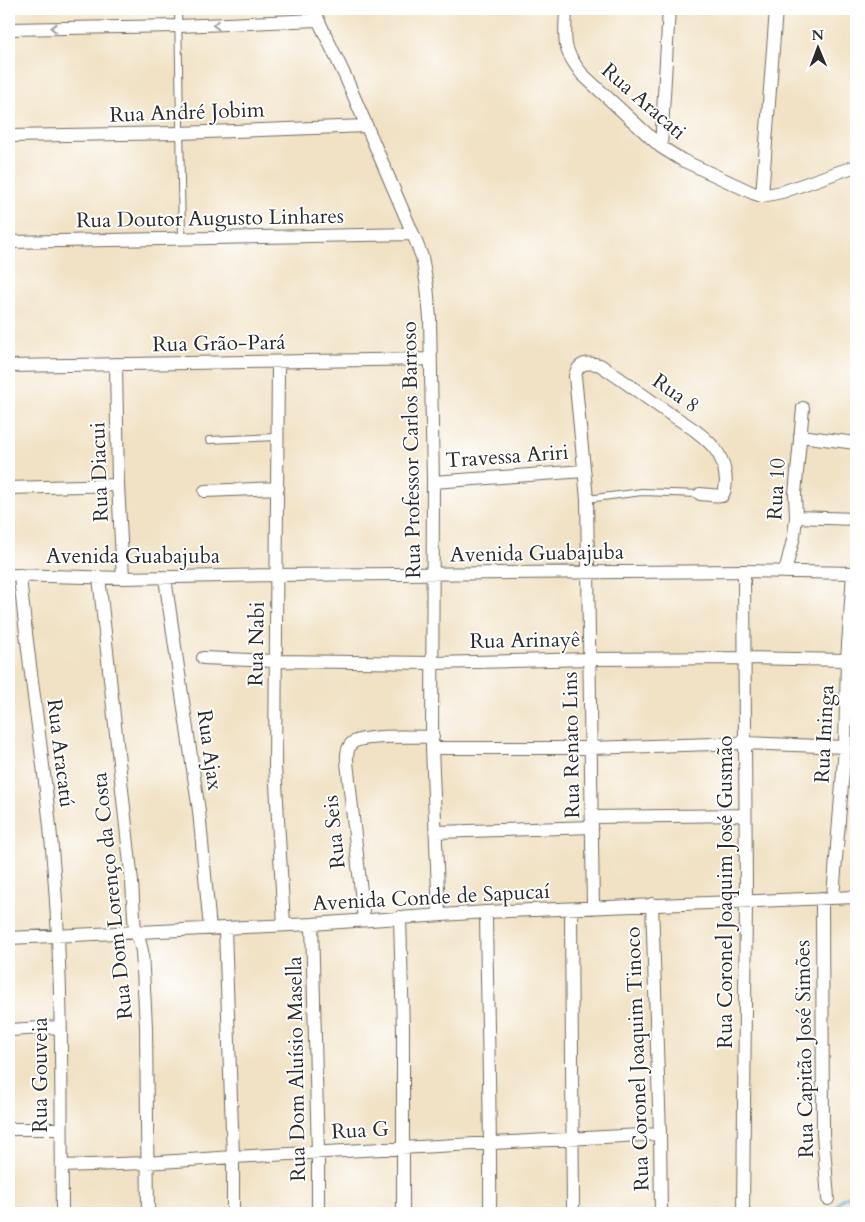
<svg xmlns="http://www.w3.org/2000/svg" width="865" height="1222" font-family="Cardo,serif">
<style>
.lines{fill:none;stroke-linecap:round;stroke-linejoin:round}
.stream{stroke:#6ab6e3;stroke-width:3}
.service-casing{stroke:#706b61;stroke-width:8}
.minor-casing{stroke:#706b61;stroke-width:14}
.service{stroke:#fff;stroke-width:6}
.minor{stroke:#fff;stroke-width:12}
.oneway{stroke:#a0a0a0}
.labels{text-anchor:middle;stroke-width:4;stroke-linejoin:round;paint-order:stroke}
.street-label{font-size:21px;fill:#2b2b2b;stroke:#fff}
</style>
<rect width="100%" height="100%" fill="#fff"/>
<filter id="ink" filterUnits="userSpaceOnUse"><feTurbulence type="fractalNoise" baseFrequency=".02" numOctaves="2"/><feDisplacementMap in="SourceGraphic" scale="10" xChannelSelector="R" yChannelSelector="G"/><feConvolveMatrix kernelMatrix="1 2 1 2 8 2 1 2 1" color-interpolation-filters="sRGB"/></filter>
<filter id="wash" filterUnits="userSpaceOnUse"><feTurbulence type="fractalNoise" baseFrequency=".0096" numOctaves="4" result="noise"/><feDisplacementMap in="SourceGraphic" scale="20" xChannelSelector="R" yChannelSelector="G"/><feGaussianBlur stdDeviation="1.12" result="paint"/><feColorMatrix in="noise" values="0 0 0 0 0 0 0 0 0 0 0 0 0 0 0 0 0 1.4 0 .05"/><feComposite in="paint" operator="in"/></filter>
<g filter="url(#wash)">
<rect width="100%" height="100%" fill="#f1e2c5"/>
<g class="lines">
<!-- stream -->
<path class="stream" d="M 836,1207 L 842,1199 L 856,1193"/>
</g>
</g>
<g filter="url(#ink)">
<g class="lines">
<!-- service casing -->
<g class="service-casing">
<path id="service" d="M 178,9 L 182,239
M 209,440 L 277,437
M 587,499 L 642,492 L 700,494"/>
</g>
<!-- minor casing -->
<g class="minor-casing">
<path id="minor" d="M 313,9 L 346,78 L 413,234 L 422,257 L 427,286 L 430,318 L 433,482 L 432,748 L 439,914
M 566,9 C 565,42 561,47 582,74 L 661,147 L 682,160 L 753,193 L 762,196 L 782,192 L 856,166
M 9,29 L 179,26 L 317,20
M 9,136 L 179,133 L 366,126
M 661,147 L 669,9
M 762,196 L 776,9
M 9,242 L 413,234
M 278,363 L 275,766 L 284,925
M 116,364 L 118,485 L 123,578
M 9,366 L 431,359
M 800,436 L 856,443
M 433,482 L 584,471
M 9,488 L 118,485
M 205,491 L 278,488
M 796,517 L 856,519
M 785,572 L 794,536 L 796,517 L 795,494 L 803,408
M 9,575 L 123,578 L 276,575 L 744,571 L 856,573
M 20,575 C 28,671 46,765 53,861 C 63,978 61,1096 62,1213
M 99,577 L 132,882 L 135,933 L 139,939 L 142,951 L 146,1027 L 148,1213
M 165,578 L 199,811 L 210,929
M 203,658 L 275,661 L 433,663 L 590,659 L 746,658 L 847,660
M 432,748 L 590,748 L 745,743 L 845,747
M 592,817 L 745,815
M 437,832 L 592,827
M 833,896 L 845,747 L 847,660 L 853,573
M 822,898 L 823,1134 L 828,1199
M 652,904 L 660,1134 L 661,1213
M 593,908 L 587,499 L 575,376 C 578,362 588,362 600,365 C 624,381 647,398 670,414 C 686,424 703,434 715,449 C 724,460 730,484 722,496 L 700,494
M 571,909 L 573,1213
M 486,912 C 487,1012 491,1113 490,1213
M 400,917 L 403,1030 L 403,1213
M 364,920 L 348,771 C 347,762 345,751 351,744 C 360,734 418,737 433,737
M 312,924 L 318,1153 L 318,1213
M 225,929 L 233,1157 L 233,1213
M 9,938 L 312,924 L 486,912 L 856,897
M 9,1030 L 60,1027
M 9,1129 L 61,1129
M 62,1166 L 146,1163 L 233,1157 L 660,1134
M 743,1213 L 746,900 L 744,571"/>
</g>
<!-- service -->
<use href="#service" class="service"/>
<!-- minor -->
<use href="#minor" class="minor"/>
</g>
<!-- one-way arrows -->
<defs><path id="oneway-chevron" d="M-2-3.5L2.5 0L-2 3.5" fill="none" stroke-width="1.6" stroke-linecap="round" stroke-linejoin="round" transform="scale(1.25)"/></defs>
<g class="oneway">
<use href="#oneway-chevron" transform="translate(216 25) rotate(178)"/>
<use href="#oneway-chevron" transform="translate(54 28) rotate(179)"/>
</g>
</g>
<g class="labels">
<!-- street labels -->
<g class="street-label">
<text transform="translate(644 101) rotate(41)" y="7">Rua Aracati</text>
<text transform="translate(187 112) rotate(-2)" y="7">Rua André Jobim</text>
<text transform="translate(210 218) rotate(-1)" y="7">Rua Doutor Augusto Linhares</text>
<text transform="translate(219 343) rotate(-1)" y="7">Rua Grão-Pará</text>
<text transform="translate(676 393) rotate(35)" y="7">Rua 8</text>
<text transform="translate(411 450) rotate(-91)" y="7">Rua Professor Carlos Barroso</text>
<text transform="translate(507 456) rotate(-4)" y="7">Travessa Ariri</text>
<text transform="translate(99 472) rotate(-92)" y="7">Rua Diacui</text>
<text transform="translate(776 489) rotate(-87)" y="7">Rua 10</text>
<text transform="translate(537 553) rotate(-1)" y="7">Avenida Guabajuba</text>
<text x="133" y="563">Avenida Guabajuba</text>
<text transform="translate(525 640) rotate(-1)" y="7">Rua Arinayê</text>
<text transform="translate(256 644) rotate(-89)" y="7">Rua Nabi</text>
<text transform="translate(824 734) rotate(-87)" y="7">Rua Ininga</text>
<text transform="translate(571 745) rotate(-91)" y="7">Rua Renato Lins</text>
<text transform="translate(210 750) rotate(82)" y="7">Rua Ajax</text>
<text transform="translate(61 753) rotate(83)" y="7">Rua Aracatú</text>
<text transform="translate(334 832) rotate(-96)" y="7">Rua Seis</text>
<text transform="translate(725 892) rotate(-90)" y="7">Rua Coronel Joaquim José Gusmão</text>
<text transform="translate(112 896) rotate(-96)" y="7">Rua Dom Lorenço da Costa</text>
<text transform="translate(431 897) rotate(-3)" y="7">Avenida Conde de Sapucaí</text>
<text transform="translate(804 1049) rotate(-91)" y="7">Rua Capitão José Simões</text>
<text transform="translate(637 1059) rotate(-92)" y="7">Rua Coronel Joaquim Tinoco</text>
<text transform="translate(296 1069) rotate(-91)" y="7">Rua Dom Aluísio Masella</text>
<text transform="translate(40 1075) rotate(-90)" y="7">Rua Gouveia</text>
<text transform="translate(360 1130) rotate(-3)" y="7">Rua G</text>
</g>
</g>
<!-- margin -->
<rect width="865" height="1222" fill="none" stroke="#fff" stroke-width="30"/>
<!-- north arrow -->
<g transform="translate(818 48) rotate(359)" stroke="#ffffff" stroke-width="4" paint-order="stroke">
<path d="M0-4L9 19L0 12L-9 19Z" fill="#2b2b2b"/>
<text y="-8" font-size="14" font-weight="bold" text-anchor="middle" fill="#2b2b2b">N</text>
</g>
</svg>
